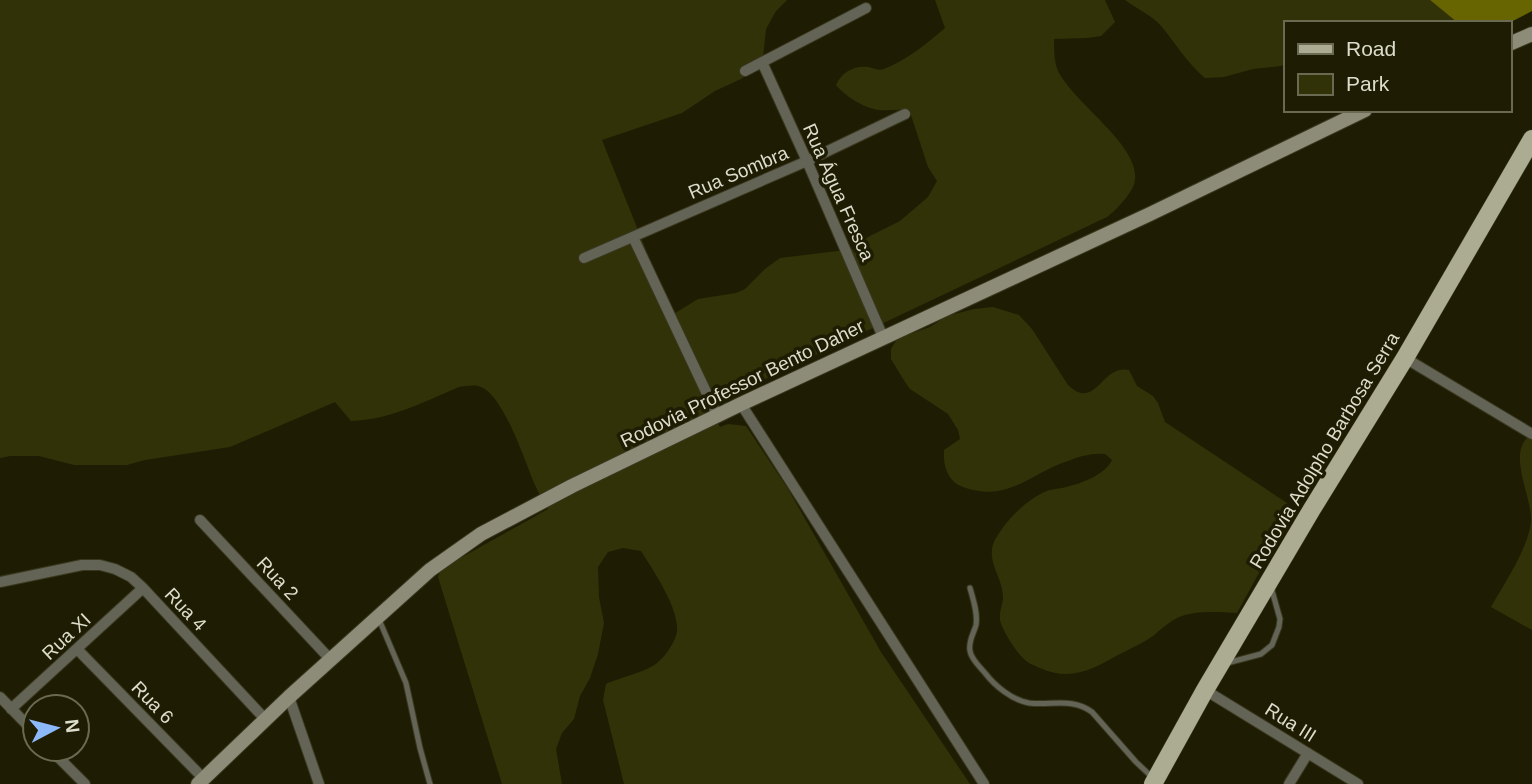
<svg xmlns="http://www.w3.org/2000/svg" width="1532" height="784" font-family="Arial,sans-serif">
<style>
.green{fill:#323208}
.water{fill:#676501}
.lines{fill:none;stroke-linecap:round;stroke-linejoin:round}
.lane-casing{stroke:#39381f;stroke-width:7}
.street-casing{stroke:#39381f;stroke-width:12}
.secondary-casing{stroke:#39381f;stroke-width:16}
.primary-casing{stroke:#39381f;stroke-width:19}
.lane{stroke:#636356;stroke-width:5}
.street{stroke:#636356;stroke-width:10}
.secondary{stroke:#8c8c78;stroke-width:14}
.primary{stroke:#abac91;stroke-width:18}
.labels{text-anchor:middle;stroke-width:7;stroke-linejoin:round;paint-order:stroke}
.street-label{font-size:19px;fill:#dcddcc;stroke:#1e1d03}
</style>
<rect width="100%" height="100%" fill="#1e1d03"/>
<!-- green -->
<path class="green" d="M 0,0 L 787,0 L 776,11 L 766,29 L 763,58 L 754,71 L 741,79 L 715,91 L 682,113 L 602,140 L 672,315 L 698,299 L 736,293 L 745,289 L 765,269 L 780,258 L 854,249 L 868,237 L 900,221 L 928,197 L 937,181 L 928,167 L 909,109 C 898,109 885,112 874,109 C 861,106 844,95 836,85 C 841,73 854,65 868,67 C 874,68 877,71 884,69 C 907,60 926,44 945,28 L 935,0 L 1105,0 L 1115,22 L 1101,36 L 1087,38 L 1054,39 C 1054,50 1054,61 1058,71 C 1073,102 1139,145 1135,179 C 1135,186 1130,192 1126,198 C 1120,205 1115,211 1107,217 L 708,406 L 720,427 L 728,424 L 746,426 L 788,489 L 881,652 L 970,784 L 624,784 L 603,700 L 606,684 C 619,678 646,672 657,663 C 665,657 676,641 677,631 C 679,608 653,570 641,551 L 623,548 L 608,552 L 598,567 L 599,597 L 604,623 L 598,654 L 590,678 L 580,696 L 574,719 L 562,733 L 556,749 L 562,784 L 502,784 L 438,577 L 441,569 L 548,509 C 544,501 539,494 535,485 C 525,462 504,396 481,387 C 475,384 466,386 459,387 C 424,402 389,420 351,421 L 335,402 L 230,447 L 145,460 L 127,465 L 74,465 L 39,456 L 10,456 L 0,458 Z
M 1125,0 L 1430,0 L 1458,23 L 1285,23 L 1285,64 L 1281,66 L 1253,69 L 1224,77 L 1205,78 C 1188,64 1176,44 1162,27 C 1151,14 1138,10 1125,0 Z
M 993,307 L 1019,315 L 1032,329 L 1068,385 C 1096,412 1101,364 1129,370 L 1137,386 L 1153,396 L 1158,403 L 1165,422 L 1287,503 L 1292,513 L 1237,613 C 1219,612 1196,610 1179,617 C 1169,622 1161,629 1153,636 C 1143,643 1131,648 1120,654 C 1093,669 1071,682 1040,668 C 1033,665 1027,663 1022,657 C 1015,650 1002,630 1000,620 C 999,613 1002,606 1003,599 C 1004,577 983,560 996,538 C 1007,519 1027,499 1047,491 C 1052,489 1057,489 1062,488 C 1080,484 1104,476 1112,460 L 1105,454 C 1092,453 1080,456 1068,461 C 1031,473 1009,502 966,488 C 948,483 943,467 944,450 L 960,439 L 958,430 L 948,414 L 910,389 L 905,382 L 891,359 L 891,349 L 896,341 L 904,336 L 930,327 L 947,316 L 974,309 Z
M 1532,434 L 1532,630 L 1491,607 C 1504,584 1532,543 1531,517 C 1530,493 1506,449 1532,434 Z"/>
<!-- water -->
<path class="water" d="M 1430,0 L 1532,0 L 1532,11 L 1509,23 L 1458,23 Z"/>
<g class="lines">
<!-- lane casing -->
<g class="lane-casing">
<path id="lane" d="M 970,588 C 973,599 978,613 976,625 C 974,633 968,641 970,651 C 971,659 980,667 985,673 C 995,686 1012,700 1029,703 C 1051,706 1072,697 1092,712 L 1136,762 L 1153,778
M 378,617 L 406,683 L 420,748 L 430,784
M 1227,663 L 1261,654 L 1272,645 L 1279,627 L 1280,619 L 1271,587"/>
</g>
<!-- street casing -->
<g class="street-casing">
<path id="street" d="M 762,62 L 807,161 L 883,337
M 745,71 L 866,8
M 633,237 L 717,415
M 584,258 L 807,161 L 905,114
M 1405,358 L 1532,434
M 741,404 L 984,784
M 200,520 L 330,659
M 0,582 L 82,565 L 100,565 L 115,569 L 131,577 L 143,588 L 265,719
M 77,649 L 204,779
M 1205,690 L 1358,784
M 0,697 L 35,733
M 289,697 L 319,784
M 11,709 L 143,588
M 50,749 L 85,784
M 1289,784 L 1308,753"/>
</g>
<!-- secondary casing -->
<g class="secondary-casing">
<path id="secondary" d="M 1509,44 L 1532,34
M 198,784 L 289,697 L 430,570 L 481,534 L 572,486 L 741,404 L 1150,214 L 1365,110"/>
</g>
<!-- primary casing -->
<g class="primary-casing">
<path id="primary" d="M 1153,784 L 1205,690 L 1312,509 L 1405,358 L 1532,139"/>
</g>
<!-- lane -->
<use href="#lane" class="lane"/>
<!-- street -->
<use href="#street" class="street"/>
<!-- secondary -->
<use href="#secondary" class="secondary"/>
<!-- primary -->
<use href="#primary" class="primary"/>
</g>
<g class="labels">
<!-- street labels -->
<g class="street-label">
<text transform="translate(738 172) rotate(-23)" y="7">Rua Sombra</text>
<text transform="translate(839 192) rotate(66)" y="7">Rua Água Fresca</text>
<text transform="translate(742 383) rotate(-26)" y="7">Rodovia Professor Bento Daher</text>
<text transform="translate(1324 450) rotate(-59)" y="7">Rodovia Adolpho Barbosa Serra</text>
<text transform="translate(278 578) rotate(47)" y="7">Rua 2</text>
<text transform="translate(186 609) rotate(47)" y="7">Rua 4</text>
<text transform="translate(66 636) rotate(-43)" y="7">Rua XI</text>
<text transform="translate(153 702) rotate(46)" y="7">Rua 6</text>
<text transform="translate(1291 722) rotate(32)" y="7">Rua III</text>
</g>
</g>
<!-- legend -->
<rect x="1284" y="21" width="228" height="91" fill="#1e1d03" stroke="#6a6a53" stroke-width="2"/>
<rect x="1298" y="44" width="35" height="10" fill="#abac91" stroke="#6a6a53" stroke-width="2"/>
<text x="1346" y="56" font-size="21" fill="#dcddcc">Road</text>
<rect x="1298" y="74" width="35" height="21" fill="#323208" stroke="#6a6a53" stroke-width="2"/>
<text x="1346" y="91" font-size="21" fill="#dcddcc">Park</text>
<!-- north arrow -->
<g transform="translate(56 728) rotate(83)"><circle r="33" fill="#1e1d03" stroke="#6a6a53" stroke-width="2"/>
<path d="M0-5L12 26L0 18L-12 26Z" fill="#8cb9fc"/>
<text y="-10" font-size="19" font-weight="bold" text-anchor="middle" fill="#dcddcc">N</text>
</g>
</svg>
